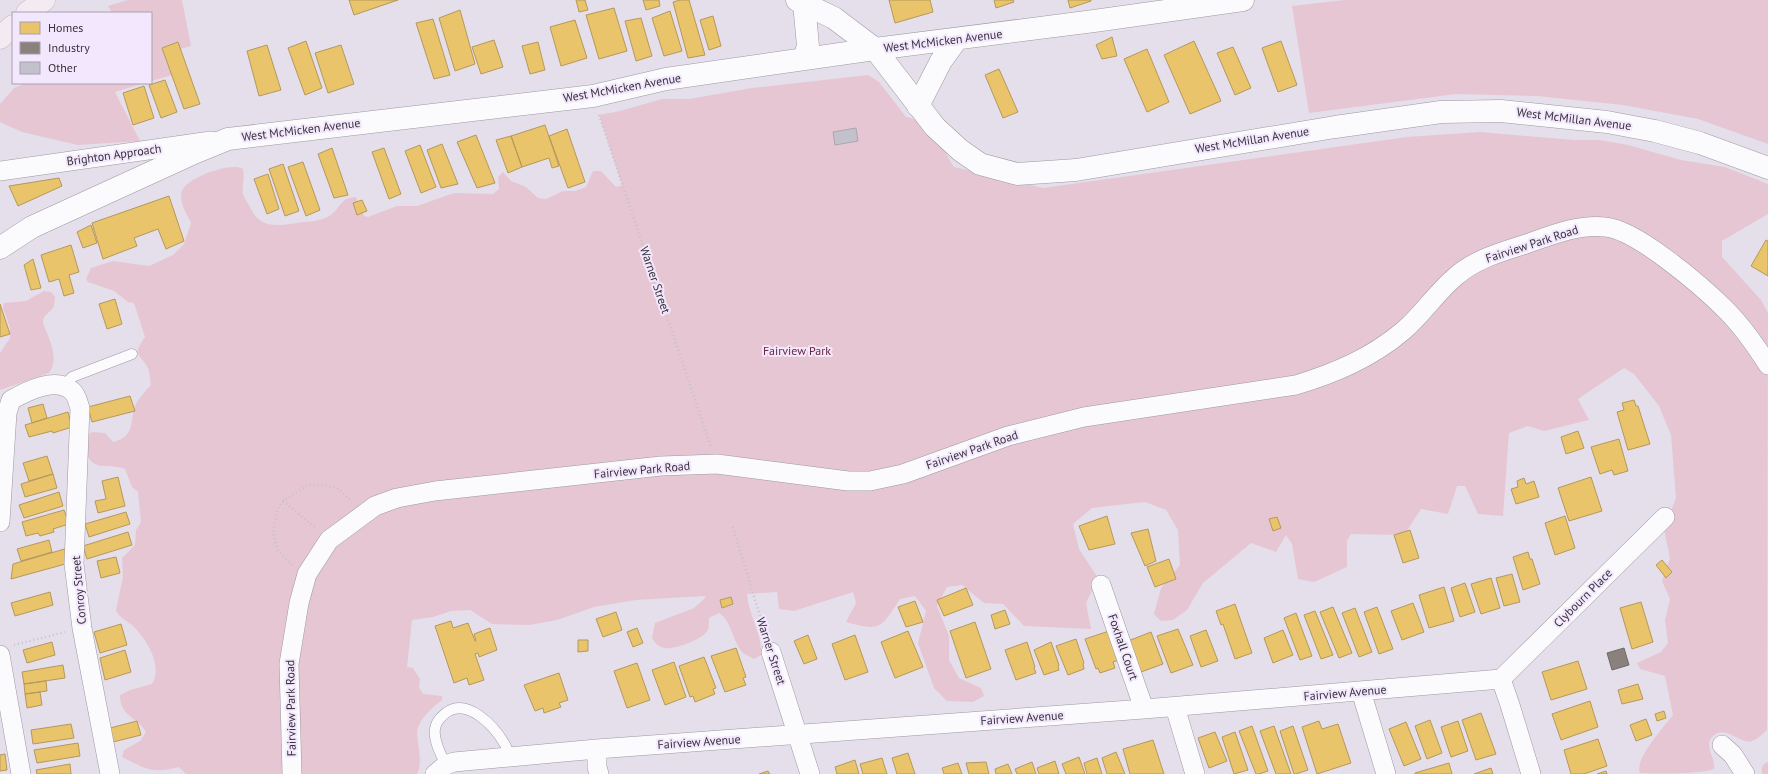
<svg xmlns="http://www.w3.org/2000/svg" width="1768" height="774" font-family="'PT Sans',sans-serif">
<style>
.green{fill:#e6c6d3}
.homes{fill:#e9c46a;stroke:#b4985c}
.industry{fill:#8a817c;stroke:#716a68}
.building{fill:#c3c1cb;stroke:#aaa7b0}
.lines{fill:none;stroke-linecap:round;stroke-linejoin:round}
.service-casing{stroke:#9c98a1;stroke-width:11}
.minor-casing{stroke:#9c98a1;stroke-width:20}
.tertiary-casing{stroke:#9c98a1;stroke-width:23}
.secondary-casing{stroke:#9c98a1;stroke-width:23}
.primary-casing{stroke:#c2c0c5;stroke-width:23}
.path{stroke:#c5c2c7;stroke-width:2.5;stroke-dasharray:1 3;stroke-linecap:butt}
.service{stroke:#fbfafc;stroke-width:10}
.minor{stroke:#fbfafc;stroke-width:19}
.tertiary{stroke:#fbfafc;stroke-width:22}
.secondary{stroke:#fbfafc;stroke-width:22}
.primary{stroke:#f3eaf2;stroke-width:22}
.labels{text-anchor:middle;stroke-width:4;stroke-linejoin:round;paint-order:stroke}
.street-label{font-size:12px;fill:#37333b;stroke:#f3e7fd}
.park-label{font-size:12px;fill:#69263c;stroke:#f3e7fd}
</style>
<rect width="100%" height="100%" fill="#e5dfeb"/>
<!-- green -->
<path class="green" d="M 128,0 L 182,0 L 191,46 L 180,49 L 178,42 L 162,48 L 172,75 L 151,81 L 151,13 L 112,13 L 108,6 Z
M 1344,0 L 1768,0 L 1768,144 L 1698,119 L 1623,105 L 1537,96 L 1456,94 L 1309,113 L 1292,6 Z
M 868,75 L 879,82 L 906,117 C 922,119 937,137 945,151 C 948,156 950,162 954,167 L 1043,188 L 1407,137 L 1480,132 L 1574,140 L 1599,140 L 1628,145 L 1681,160 L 1725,167 L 1768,184 L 1768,214 L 1722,241 L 1722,257 L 1761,300 L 1768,313 L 1767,730 C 1762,734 1758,739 1752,741 C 1739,745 1727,724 1713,736 C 1703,744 1716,759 1714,769 C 1702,774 1654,774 1640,773 C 1634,759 1664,727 1673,715 L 1665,676 L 1640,669 L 1637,663 L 1661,652 L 1668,643 L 1665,620 L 1670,599 L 1662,581 L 1670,558 L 1664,529 L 1676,498 L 1671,435 L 1659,406 L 1634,374 L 1624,368 L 1578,399 L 1589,420 L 1544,431 L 1528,426 L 1509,433 L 1503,516 L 1478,514 L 1465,486 L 1457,486 L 1448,514 L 1421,509 L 1404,535 L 1351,534 L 1347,541 L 1347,567 L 1314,582 L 1298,579 L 1292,544 L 1286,535 L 1276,552 L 1251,543 L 1203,583 L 1187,610 L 1173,620 L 1161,621 L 1154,614 L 1161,588 L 1180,565 L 1178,530 L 1166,510 L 1145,502 L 1092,508 L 1073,524 L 1079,549 L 1098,578 L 1086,603 L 1091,629 L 1024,626 L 1003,604 L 984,603 L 962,585 L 947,587 L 937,606 L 949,636 L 949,660 L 959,678 L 981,688 L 984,696 L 973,702 L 947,701 L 934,688 L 918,643 L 926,611 L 915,596 L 900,599 C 881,628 881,632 846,622 L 856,603 L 853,592 L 794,611 L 779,609 L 777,592 L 747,594 C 748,614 763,635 761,655 L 754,659 C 751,657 746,655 743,653 C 732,641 732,621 719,613 L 709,618 C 709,622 709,627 708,630 C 702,640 674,650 664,648 C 658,646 655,643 652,638 L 655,623 L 694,608 L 705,598 L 705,596 L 636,600 L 594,607 L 557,620 L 529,625 L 492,624 L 470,610 L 451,611 L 433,617 L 412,620 L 407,667 L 413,668 L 420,679 L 419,687 L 423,694 L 442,696 L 442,700 C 433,707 424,715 419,725 C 413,736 425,759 417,774 L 186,774 L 179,767 C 152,774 146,769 122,757 L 124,750 L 140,741 L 146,732 C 137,716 120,717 120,695 L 130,690 L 152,684 C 164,666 145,637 132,625 C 126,620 118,617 116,610 L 123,577 L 122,558 L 135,545 L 136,530 L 141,522 L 138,492 L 132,487 L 125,469 C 118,466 112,467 104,466 C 86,465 83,449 86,436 L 92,432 L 105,433 L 113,442 C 138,436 128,418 137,402 C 141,396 146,390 151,385 C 150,380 150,373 148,368 C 139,352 132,356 145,337 L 134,303 L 128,302 L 114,291 L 88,282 L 86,279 L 91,268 L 113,261 L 149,266 L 173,255 L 184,244 L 191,223 C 187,214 178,202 182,191 C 186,178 232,161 243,169 C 245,178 242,186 243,194 C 244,198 248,203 250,207 C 260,229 276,226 297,223 C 308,221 323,222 332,214 C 342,206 340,198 356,197 L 364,216 L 368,217 L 397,206 L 417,206 L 454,193 L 493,194 L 499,189 L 498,177 L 503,172 L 511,181 L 526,187 L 538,198 L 546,199 L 563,191 L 575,191 L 586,187 L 593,171 L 601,171 L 616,187 L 622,185 L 599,115 L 620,111 L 662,99 L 689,99 L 752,88 Z
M 26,83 L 144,83 L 115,92 L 140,141 L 78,145 L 22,132 L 0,122 L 0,104 L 14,88 Z
M 44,291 L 51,292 L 55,297 L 54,306 C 51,312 44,314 43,321 C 43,325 46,330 47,333 C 52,346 58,361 49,373 L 0,390 L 0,353 L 10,338 L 10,328 L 3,308 L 4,303 L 26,301 Z
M 1768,762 L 1768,774 L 1762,774 C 1762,767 1761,765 1768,762 Z"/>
<!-- homes -->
<path class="homes" d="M 349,0 L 398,0 L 354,15 Z
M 576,0 L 585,0 L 588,10 L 579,12 Z
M 643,0 L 659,0 L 660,6 L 646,10 Z
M 680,0 L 689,0 L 705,55 L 688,58 L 673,2 Z
M 889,0 L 930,0 L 933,12 L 895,23 Z
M 994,0 L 1013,0 L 1014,2 L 996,8 Z
M 1068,0 L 1091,0 L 1091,1 L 1070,8 Z
M 614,8 L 627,51 L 599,59 L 586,15 Z
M 460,10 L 475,64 L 455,71 L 439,18 Z
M 670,11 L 682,51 L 664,56 L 652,18 Z
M 713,16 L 721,46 L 709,50 L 700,20 Z
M 641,18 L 652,56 L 636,61 L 625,21 Z
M 433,19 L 450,75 L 434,79 L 416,23 Z
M 575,20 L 587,58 L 561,66 L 550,27 Z
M 1112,37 L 1117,56 L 1102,59 L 1096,45 Z
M 494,40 L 503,67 L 481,74 L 472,47 Z
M 306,41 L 322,88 L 305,95 L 288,48 Z
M 1194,41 L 1221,101 L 1190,114 L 1164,55 Z
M 1281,41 L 1297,85 L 1278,92 L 1262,48 Z
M 178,42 L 200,104 L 184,109 L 162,48 Z
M 538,42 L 545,70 L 530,74 L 522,46 Z
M 267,45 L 281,90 L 259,96 L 247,51 Z
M 341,45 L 354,84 L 328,93 L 315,53 Z
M 1233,47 L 1251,88 L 1235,95 L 1217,53 Z
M 1147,49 L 1169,102 L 1147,112 L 1124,59 Z
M 999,69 L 1018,112 L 1003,118 L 985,75 Z
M 165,80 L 177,112 L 161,118 L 149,85 Z
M 144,86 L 154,118 L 133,125 L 123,93 Z
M 545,125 L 559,166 L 552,168 L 549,158 L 522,167 L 511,136 Z
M 567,129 L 585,182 L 568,188 L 549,136 Z
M 476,135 L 495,183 L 477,188 L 457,142 Z
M 511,136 L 522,167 L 508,173 L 496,140 Z
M 442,144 L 458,184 L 441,188 L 427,150 Z
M 420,145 L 436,187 L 421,193 L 405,151 Z
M 332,148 L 348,195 L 334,198 L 318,154 Z
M 384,148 L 401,194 L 389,199 L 372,152 Z
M 303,162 L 320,210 L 306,216 L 288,167 Z
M 283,164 L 299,211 L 285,216 L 269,169 Z
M 268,174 L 279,209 L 267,214 L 254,179 Z
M 59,178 L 62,186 L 18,206 L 9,186 Z
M 169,196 L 184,241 L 166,249 L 158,229 L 134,238 L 137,246 L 103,259 L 92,223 Z
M 362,200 L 367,211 L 357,215 L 353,203 Z
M 91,225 L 97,243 L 83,248 L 77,232 Z
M 1766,240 L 1768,241 L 1768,276 L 1751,266 Z
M 71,245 L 79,272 L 69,275 L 74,293 L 64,296 L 59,279 L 49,282 L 41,255 Z
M 33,259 L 41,288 L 31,290 L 24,265 Z
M 115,299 L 122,324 L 107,329 L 99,304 Z
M 0,304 L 10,334 L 0,337 Z
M 130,396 L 135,411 L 92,422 L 88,407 Z
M 1634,400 L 1636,406 L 1638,406 L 1650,444 L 1628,450 L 1617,412 L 1624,410 L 1622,403 Z
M 43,404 L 47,418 L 32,423 L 28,408 Z
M 68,412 L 72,427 L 53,433 L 52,431 L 29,437 L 25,425 Z
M 1578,431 L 1584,448 L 1566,454 L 1561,437 Z
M 1619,439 L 1628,471 L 1614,475 L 1612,470 L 1600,474 L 1591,447 Z
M 47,456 L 53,474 L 29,481 L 23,463 Z
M 53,474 L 57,488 L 25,497 L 21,484 Z
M 118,477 L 125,506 L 98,513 L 95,501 L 106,499 L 102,481 Z
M 1591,477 L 1602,511 L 1569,521 L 1558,488 Z
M 1524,478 L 1526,484 L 1534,481 L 1539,497 L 1516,504 L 1511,489 L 1518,487 L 1517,481 Z
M 59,492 L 63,506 L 24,518 L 19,505 Z
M 64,510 L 69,524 L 53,529 L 54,532 L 40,536 L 38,533 L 26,536 L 22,522 Z
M 126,512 L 130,524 L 89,537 L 85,524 Z
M 1107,516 L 1115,544 L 1089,550 L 1079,526 Z
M 1565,516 L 1575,548 L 1555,555 L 1545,523 Z
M 1277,517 L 1281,528 L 1273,531 L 1269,519 Z
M 1148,529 L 1156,561 L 1145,566 L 1131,533 Z
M 1410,530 L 1419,558 L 1403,563 L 1394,535 Z
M 128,532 L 132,545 L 87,559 L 83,546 Z
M 49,540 L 52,552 L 21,561 L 17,549 Z
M 68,548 L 69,563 L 11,579 L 13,564 Z
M 1528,552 L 1530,559 L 1532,559 L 1540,584 L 1523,590 L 1513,557 Z
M 116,557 L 120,573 L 101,578 L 97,561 Z
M 1169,559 L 1176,579 L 1155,587 L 1147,567 Z
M 1662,560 L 1672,572 L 1666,578 L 1656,565 Z
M 1512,574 L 1520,602 L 1504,606 L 1496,578 Z
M 1491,578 L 1500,608 L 1481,614 L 1471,584 Z
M 1465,583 L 1475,612 L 1460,617 L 1451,588 Z
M 1444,587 L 1454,621 L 1429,628 L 1419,595 Z
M 966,588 L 973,605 L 944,616 L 937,600 Z
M 50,592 L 53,605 L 15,616 L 11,603 Z
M 731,597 L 733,604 L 722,608 L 720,600 Z
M 915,601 L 923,622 L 906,627 L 898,607 Z
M 1641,602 L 1653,642 L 1632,649 L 1620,608 Z
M 1413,603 L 1424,632 L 1402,640 L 1391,611 Z
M 1235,604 L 1252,653 L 1235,659 L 1223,624 L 1221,625 L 1216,611 Z
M 1333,607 L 1352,653 L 1339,658 L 1320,612 Z
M 1377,607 L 1393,649 L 1379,654 L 1364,612 Z
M 1355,608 L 1372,652 L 1359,657 L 1342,613 Z
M 1005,610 L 1010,624 L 995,629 L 991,615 Z
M 1315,611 L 1333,655 L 1321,659 L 1304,615 Z
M 616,612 L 622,630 L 603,637 L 596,619 Z
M 1296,613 L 1312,656 L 1300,660 L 1284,618 Z
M 451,621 L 453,628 L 468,623 L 475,641 L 476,641 L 474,634 L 490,628 L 497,650 L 479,657 L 478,653 L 475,654 L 484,680 L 469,685 L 467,678 L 454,683 L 435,626 Z
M 975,622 L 991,669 L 966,678 L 950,631 Z
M 121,624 L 127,645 L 100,653 L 94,632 Z
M 637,628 L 643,643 L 633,647 L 627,632 Z
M 1178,629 L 1193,665 L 1171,673 L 1157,636 Z
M 1206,630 L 1218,661 L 1201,667 L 1190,636 Z
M 1283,630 L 1293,655 L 1273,663 L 1264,638 Z
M 908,631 L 923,667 L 895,678 L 881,642 Z
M 1109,631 L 1119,660 L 1113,662 L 1115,668 L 1100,673 L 1098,668 L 1096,669 L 1085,639 Z
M 1151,632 L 1163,664 L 1141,672 L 1128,641 Z
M 808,635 L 817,659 L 804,664 L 794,641 Z
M 855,635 L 868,672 L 845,680 L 832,644 Z
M 1076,639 L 1084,663 L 1083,664 L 1084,669 L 1068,675 L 1056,646 Z
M 578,640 L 588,640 L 588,651 L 578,652 Z
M 52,642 L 55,655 L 27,663 L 23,650 Z
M 1027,642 L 1035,667 L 1034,668 L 1036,673 L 1016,680 L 1005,650 Z
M 1051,642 L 1059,665 L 1058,666 L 1059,670 L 1044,675 L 1034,650 Z
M 736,648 L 746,677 L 743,678 L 746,685 L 725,692 L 711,656 Z
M 125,650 L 131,672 L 105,680 L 100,658 Z
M 704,657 L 716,688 L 713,689 L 715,694 L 695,702 L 693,696 L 690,697 L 679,666 Z
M 1578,661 L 1587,689 L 1551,700 L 1542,672 Z
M 674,662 L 686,697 L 665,705 L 652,670 Z
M 637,663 L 650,700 L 627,708 L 614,671 Z
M 63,665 L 65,678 L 24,684 L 22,672 Z
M 559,673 L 568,700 L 559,703 L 561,707 L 544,713 L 543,708 L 535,711 L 524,685 Z
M 46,681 L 47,691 L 25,694 L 24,684 Z
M 1638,684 L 1643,699 L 1622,704 L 1618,690 Z
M 40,692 L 42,705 L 27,708 L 25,694 Z
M 1590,701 L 1598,727 L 1561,740 L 1552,714 Z
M 1664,711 L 1666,718 L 1657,721 L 1655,714 Z
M 1481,713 L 1496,754 L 1476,760 L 1462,720 Z
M 1646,719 L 1652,735 L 1636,741 L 1630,725 Z
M 1430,720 L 1442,753 L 1427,759 L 1415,726 Z
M 137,721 L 141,735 L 113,742 L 110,728 Z
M 1319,721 L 1322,729 L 1338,724 L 1351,763 L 1317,774 L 1302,727 Z
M 1458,721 L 1468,751 L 1451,757 L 1441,727 Z
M 1406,722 L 1421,759 L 1404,766 L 1389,729 Z
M 71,724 L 74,738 L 33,744 L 31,730 Z
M 1252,726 L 1268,771 L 1259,774 L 1256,774 L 1239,731 Z
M 1274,726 L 1291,774 L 1276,774 L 1260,731 Z
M 1293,726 L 1308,770 L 1296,774 L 1294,774 L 1280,731 Z
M 1215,732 L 1227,761 L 1209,768 L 1198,738 Z
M 1235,732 L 1248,770 L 1234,774 L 1222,737 Z
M 1598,739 L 1607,766 L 1584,774 L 1571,774 L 1564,750 Z
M 1153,740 L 1164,774 L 1130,774 L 1123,749 Z
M 78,743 L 80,756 L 37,763 L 34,750 Z
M 1116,752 L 1125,774 L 1107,774 L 1102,758 Z
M 908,753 L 915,774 L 897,774 L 892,758 Z
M 5,754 L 7,770 L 0,771 L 0,755 Z
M 1079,757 L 1085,774 L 1066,774 L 1062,764 Z
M 882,758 L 887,774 L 863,774 L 860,764 Z
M 1097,758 L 1102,774 L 1087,774 L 1084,763 Z
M 855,760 L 859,774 L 837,774 L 835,767 Z
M 1055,761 L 1059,774 L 1039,774 L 1037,768 Z
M 986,762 L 989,774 L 969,774 L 966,763 Z
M 1032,762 L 1036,774 L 1017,774 L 1015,769 Z
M 958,763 L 962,774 L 944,774 L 942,768 Z
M 1449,763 L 1452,774 L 1415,774 L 1415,773 Z
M 70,764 L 71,774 L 37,774 L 36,770 Z
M 1008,764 L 1012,774 L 996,774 L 995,769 Z
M 1491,768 L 1493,774 L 1474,774 Z
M 768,771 L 770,774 L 759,774 Z
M 1606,771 L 1607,774 L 1597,774 Z"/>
<!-- industry -->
<path class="industry" d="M 1624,648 L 1629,665 L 1612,670 L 1607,653 Z"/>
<!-- building -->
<path class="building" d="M 856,128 L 858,141 L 835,145 L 833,132 Z"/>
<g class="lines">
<!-- service casing -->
<g class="service-casing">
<path id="service" d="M 63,386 L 72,377 L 132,354
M 446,765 C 441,755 433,740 435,729 C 436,721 441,717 447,712 C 468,698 494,726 504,743 C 507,747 508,752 510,757"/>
</g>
<!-- minor casing -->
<g class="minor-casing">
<path id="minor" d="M 0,171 L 211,141
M 0,522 L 7,413 L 11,400 C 27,391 56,376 72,391 C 77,395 78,403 80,408 L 74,564 L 82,628 L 110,774
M 1101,585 L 1144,709
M 771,652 L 810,774
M 0,655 L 21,774
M 1501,679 L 1665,517
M 1361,691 L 1386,774
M 1175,707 L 1195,774
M 1722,745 L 1733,755 L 1745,774
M 597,749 L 597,767 L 599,774
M 292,774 L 289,664 L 299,603 L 307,574 L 329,540 L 375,506 L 397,498 L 435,491 L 661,466 L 717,464 L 848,481 L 870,481 L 903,474 L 1008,436 L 1084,417 L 1296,385 C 1335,373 1371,358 1403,331 C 1422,315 1436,293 1455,277 C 1475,259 1501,252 1526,244 C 1552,235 1578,224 1605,227 C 1636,229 1703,287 1726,310 C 1742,326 1756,346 1768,365
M 435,774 L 446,765 L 454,762 L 597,749 L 1144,709 L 1501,679 L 1510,705 L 1531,774"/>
</g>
<!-- tertiary casing -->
<g class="tertiary-casing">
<path id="tertiary" d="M 804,3 L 808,46 L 804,59
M 918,106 L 941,61 L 957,39
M 0,248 L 32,227 L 196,152 L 228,139 L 593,96 L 666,79 L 875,49 L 1094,21 L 1243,0"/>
</g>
<!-- secondary casing -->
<g class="secondary-casing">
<path id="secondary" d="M 797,0 L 834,18 L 875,49 L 935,127 L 960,150 L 980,164 L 1017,174 L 1076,170 L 1335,127 L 1441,112 L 1501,111 L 1607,122 L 1655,131 L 1700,143 L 1768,168"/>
</g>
<!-- primary casing -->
<g class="primary-casing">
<path id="primary" d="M 27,13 L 44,0
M 0,38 L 13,26"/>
</g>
<!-- path -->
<path class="path" d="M 599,115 L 711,447
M 283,501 L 317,529
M 733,527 L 766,636
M 292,565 L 278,551 L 273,532 L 277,510 L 283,501 L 308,485 L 326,485 L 339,489 L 352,502
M 14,645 L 65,632"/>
<!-- service -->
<use href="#service" class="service"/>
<!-- minor -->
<use href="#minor" class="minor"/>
<!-- tertiary -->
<use href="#tertiary" class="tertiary"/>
<!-- secondary -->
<use href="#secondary" class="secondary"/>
<!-- primary -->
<use href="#primary" class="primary"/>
</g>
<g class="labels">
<!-- street labels -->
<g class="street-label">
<text transform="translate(943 41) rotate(-7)" y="4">West McMicken Avenue</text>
<text transform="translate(622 88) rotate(-10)" y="4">West McMicken Avenue</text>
<text transform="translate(1574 119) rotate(7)" y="4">West McMillan Avenue</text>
<text transform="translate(301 130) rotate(-7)" y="4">West McMicken Avenue</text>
<text transform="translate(1252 140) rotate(-9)" y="4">West McMillan Avenue</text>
<text transform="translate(114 155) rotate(-8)" y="4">Brighton Approach</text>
<text transform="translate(1532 244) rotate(-18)" y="4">Fairview Park Road</text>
<text transform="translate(655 280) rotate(71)" y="4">Warner Street</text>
<text transform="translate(972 450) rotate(-19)" y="4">Fairview Park Road</text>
<text transform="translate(642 470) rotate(-5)" y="4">Fairview Park Road</text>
<text transform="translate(79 590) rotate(-95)" y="4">Conroy Street</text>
<text transform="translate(1583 598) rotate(-45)" y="4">Clybourn Place</text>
<text transform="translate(1123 647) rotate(71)" y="4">Foxhall Court</text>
<text transform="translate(771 651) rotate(72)" y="4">Warner Street</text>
<text transform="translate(1345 693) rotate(-5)" y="4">Fairview Avenue</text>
<text transform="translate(291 708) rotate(-91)" y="4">Fairview Park Road</text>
<text transform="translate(1022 718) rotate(-4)" y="4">Fairview Avenue</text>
<text transform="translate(699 742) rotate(-4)" y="4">Fairview Avenue</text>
</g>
<!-- park labels -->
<g class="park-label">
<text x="797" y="355">Fairview Park</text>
</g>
</g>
<!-- legend -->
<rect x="12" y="12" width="140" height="72" fill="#f3e7fd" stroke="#a89faf"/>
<rect x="20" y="22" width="20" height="12" fill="#e9c46a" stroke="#a89faf"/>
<text x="48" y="32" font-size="12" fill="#37333b">Homes</text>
<rect x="20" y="42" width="20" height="12" fill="#8a817c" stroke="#a89faf"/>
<text x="48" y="52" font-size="12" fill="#37333b">Industry</text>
<rect x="20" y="62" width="20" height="12" fill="#c3c1cb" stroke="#a89faf"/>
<text x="48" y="72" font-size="12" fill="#37333b">Other</text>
</svg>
